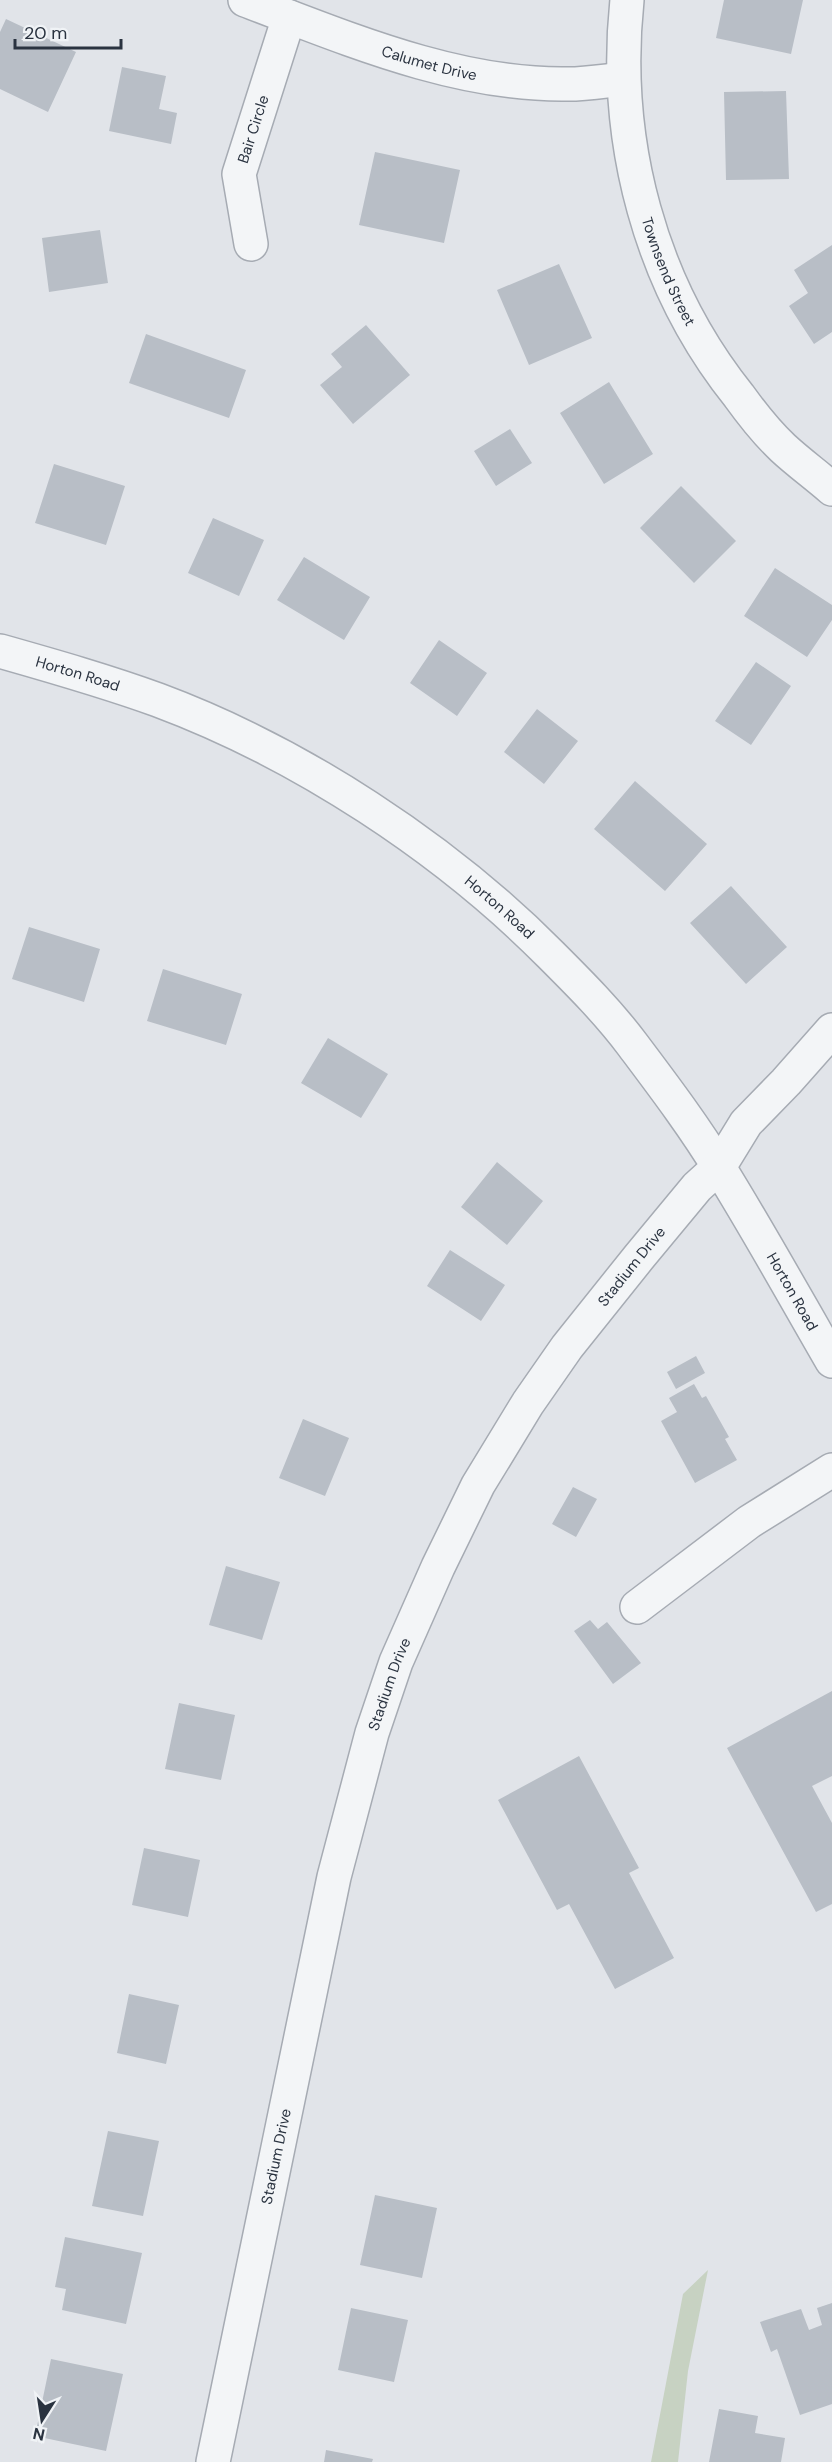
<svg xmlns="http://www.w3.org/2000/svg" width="832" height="2462" font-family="'DM Sans',sans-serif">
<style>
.green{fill:#c7d2c2}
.building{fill:#b8bec6}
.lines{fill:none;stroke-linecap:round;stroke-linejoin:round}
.minor-casing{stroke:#a6abb3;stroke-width:36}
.minor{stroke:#f3f5f7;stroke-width:33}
.labels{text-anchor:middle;stroke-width:4.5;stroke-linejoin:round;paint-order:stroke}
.street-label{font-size:15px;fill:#2a3340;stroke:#f0f3f6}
</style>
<rect width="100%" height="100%" fill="#e1e4e9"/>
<!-- green -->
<path class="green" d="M 708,2270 L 688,2371 L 678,2462 L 651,2462 L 683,2294 Z"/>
<!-- building -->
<path class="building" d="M 724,0 L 803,0 L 791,54 L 716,38 Z
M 6,19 L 76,52 L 48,112 L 0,89 L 0,32 Z
M 122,67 L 166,76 L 159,109 L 177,113 L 171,144 L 109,131 Z
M 786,91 L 789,179 L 726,180 L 724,92 Z
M 375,152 L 460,170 L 444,243 L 359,225 Z
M 100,230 L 108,283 L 49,292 L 42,238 Z
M 832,245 L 832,332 L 814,344 L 789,306 L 808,293 L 794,270 Z
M 559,264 L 592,338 L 529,365 L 497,290 Z
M 366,325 L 410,375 L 353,424 L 320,385 L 342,367 L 331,354 Z
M 146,334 L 246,370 L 229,418 L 129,383 Z
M 609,382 L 653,454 L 604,484 L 560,413 Z
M 510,429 L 532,463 L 496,486 L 474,451 Z
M 54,464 L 125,486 L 106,545 L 35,523 Z
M 681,486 L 736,541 L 694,583 L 640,528 Z
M 213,518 L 264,540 L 239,596 L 188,573 Z
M 304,557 L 370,597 L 344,640 L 277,600 Z
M 775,568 L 832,605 L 832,620 L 807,657 L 744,616 Z
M 439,640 L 487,673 L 457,716 L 410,683 Z
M 756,662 L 791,686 L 751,745 L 715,721 Z
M 537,709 L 578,741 L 544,784 L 504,752 Z
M 635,781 L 707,844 L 665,891 L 594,829 Z
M 731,886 L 787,947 L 746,984 L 690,923 Z
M 29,927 L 100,949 L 84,1002 L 12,979 Z
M 163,969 L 242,994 L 226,1045 L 147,1021 Z
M 328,1038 L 388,1074 L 361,1118 L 301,1083 Z
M 497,1162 L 543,1201 L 507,1245 L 461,1207 Z
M 450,1250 L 505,1285 L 481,1321 L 427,1286 Z
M 696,1356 L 705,1373 L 676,1389 L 667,1372 Z
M 694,1384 L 702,1398 L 706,1396 L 729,1437 L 725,1439 L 737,1460 L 695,1483 L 661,1421 L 677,1412 L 669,1398 Z
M 303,1419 L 349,1438 L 325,1496 L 279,1478 Z
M 573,1487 L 597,1499 L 576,1537 L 552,1524 Z
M 226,1566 L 280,1582 L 262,1640 L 209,1625 Z
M 590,1620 L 598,1629 L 607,1622 L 641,1663 L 613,1684 L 574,1631 Z
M 832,1691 L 832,1776 L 812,1786 L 832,1823 L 832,1904 L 816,1912 L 727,1748 Z
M 179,1703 L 235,1715 L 221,1780 L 165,1769 Z
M 579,1756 L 639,1868 L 629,1873 L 674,1958 L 615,1989 L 569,1904 L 557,1910 L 498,1800 Z
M 144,1848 L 200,1860 L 188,1917 L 132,1905 Z
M 129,1994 L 179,2005 L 166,2064 L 117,2053 Z
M 108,2131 L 159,2141 L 143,2216 L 92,2206 Z
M 375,2195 L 437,2208 L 422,2278 L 360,2265 Z
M 65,2237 L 142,2253 L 126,2324 L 62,2310 L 66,2289 L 55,2287 Z
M 832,2303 L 832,2404 L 800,2415 L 777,2349 L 771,2352 L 760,2322 L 801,2309 L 809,2330 L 822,2325 L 817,2308 Z
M 351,2308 L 408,2320 L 394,2382 L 338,2370 Z
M 51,2359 L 123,2374 L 106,2451 L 35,2436 Z
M 719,2409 L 758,2416 L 755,2433 L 785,2438 L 781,2462 L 709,2462 Z
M 326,2450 L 373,2459 L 372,2462 L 324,2462 Z"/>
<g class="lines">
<!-- minor casing -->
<g class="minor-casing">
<g id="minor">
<path id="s1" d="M 245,0 C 346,38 457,86 568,84 C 586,84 604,81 623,79"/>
<path id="s2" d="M 627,0 C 612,141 650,285 739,396 C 752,414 767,433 783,448 C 798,462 816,475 832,489"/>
<path id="s3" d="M 251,244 L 239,174 L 289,17"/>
<path id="s4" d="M 0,651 C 53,666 106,681 158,700 C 300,753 445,848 551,955 C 579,983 608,1012 632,1044 C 662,1084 694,1126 720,1169 C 759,1232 795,1297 832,1361"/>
<path d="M 637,1607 L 749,1522 L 832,1470"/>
<path id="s5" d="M 213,2462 L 334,1877 L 372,1733 L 396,1662 L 438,1567 L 478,1485 L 528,1403 L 567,1347 L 639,1257 L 697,1187 L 719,1167 L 746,1123 L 786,1082 L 832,1030"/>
</g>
</g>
<!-- minor -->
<use href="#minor" class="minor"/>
</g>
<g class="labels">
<!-- street labels -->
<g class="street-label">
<text dy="5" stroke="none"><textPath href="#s1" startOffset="195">Calumet Drive</textPath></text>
<text dy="5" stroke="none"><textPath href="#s3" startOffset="118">Bair Circle</textPath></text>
<text dy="5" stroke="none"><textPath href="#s2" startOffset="278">Townsend Street</textPath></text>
<text dy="5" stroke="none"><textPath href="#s4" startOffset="81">Horton Road</textPath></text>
<text dy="5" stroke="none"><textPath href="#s4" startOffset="567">Horton Road</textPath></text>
<text dy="5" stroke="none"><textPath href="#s5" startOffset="1284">Stadium Drive</textPath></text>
<text dy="5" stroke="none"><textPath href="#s4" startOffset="1053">Horton Road</textPath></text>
<text dy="5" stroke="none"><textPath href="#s5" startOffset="798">Stadium Drive</textPath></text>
<text dy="5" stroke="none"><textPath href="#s5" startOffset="312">Stadium Drive</textPath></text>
</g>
</g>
<!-- north arrow -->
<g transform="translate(42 2420) rotate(192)" stroke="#f0f3f6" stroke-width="4.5" paint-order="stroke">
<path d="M0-4.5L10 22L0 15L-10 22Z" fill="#2a3340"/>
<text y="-9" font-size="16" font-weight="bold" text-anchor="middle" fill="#2a3340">N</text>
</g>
<!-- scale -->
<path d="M15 39v9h106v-9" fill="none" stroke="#2a3340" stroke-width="3"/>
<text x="24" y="39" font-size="18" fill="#2a3340" stroke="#f0f3f6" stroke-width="4.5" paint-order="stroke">20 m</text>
</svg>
